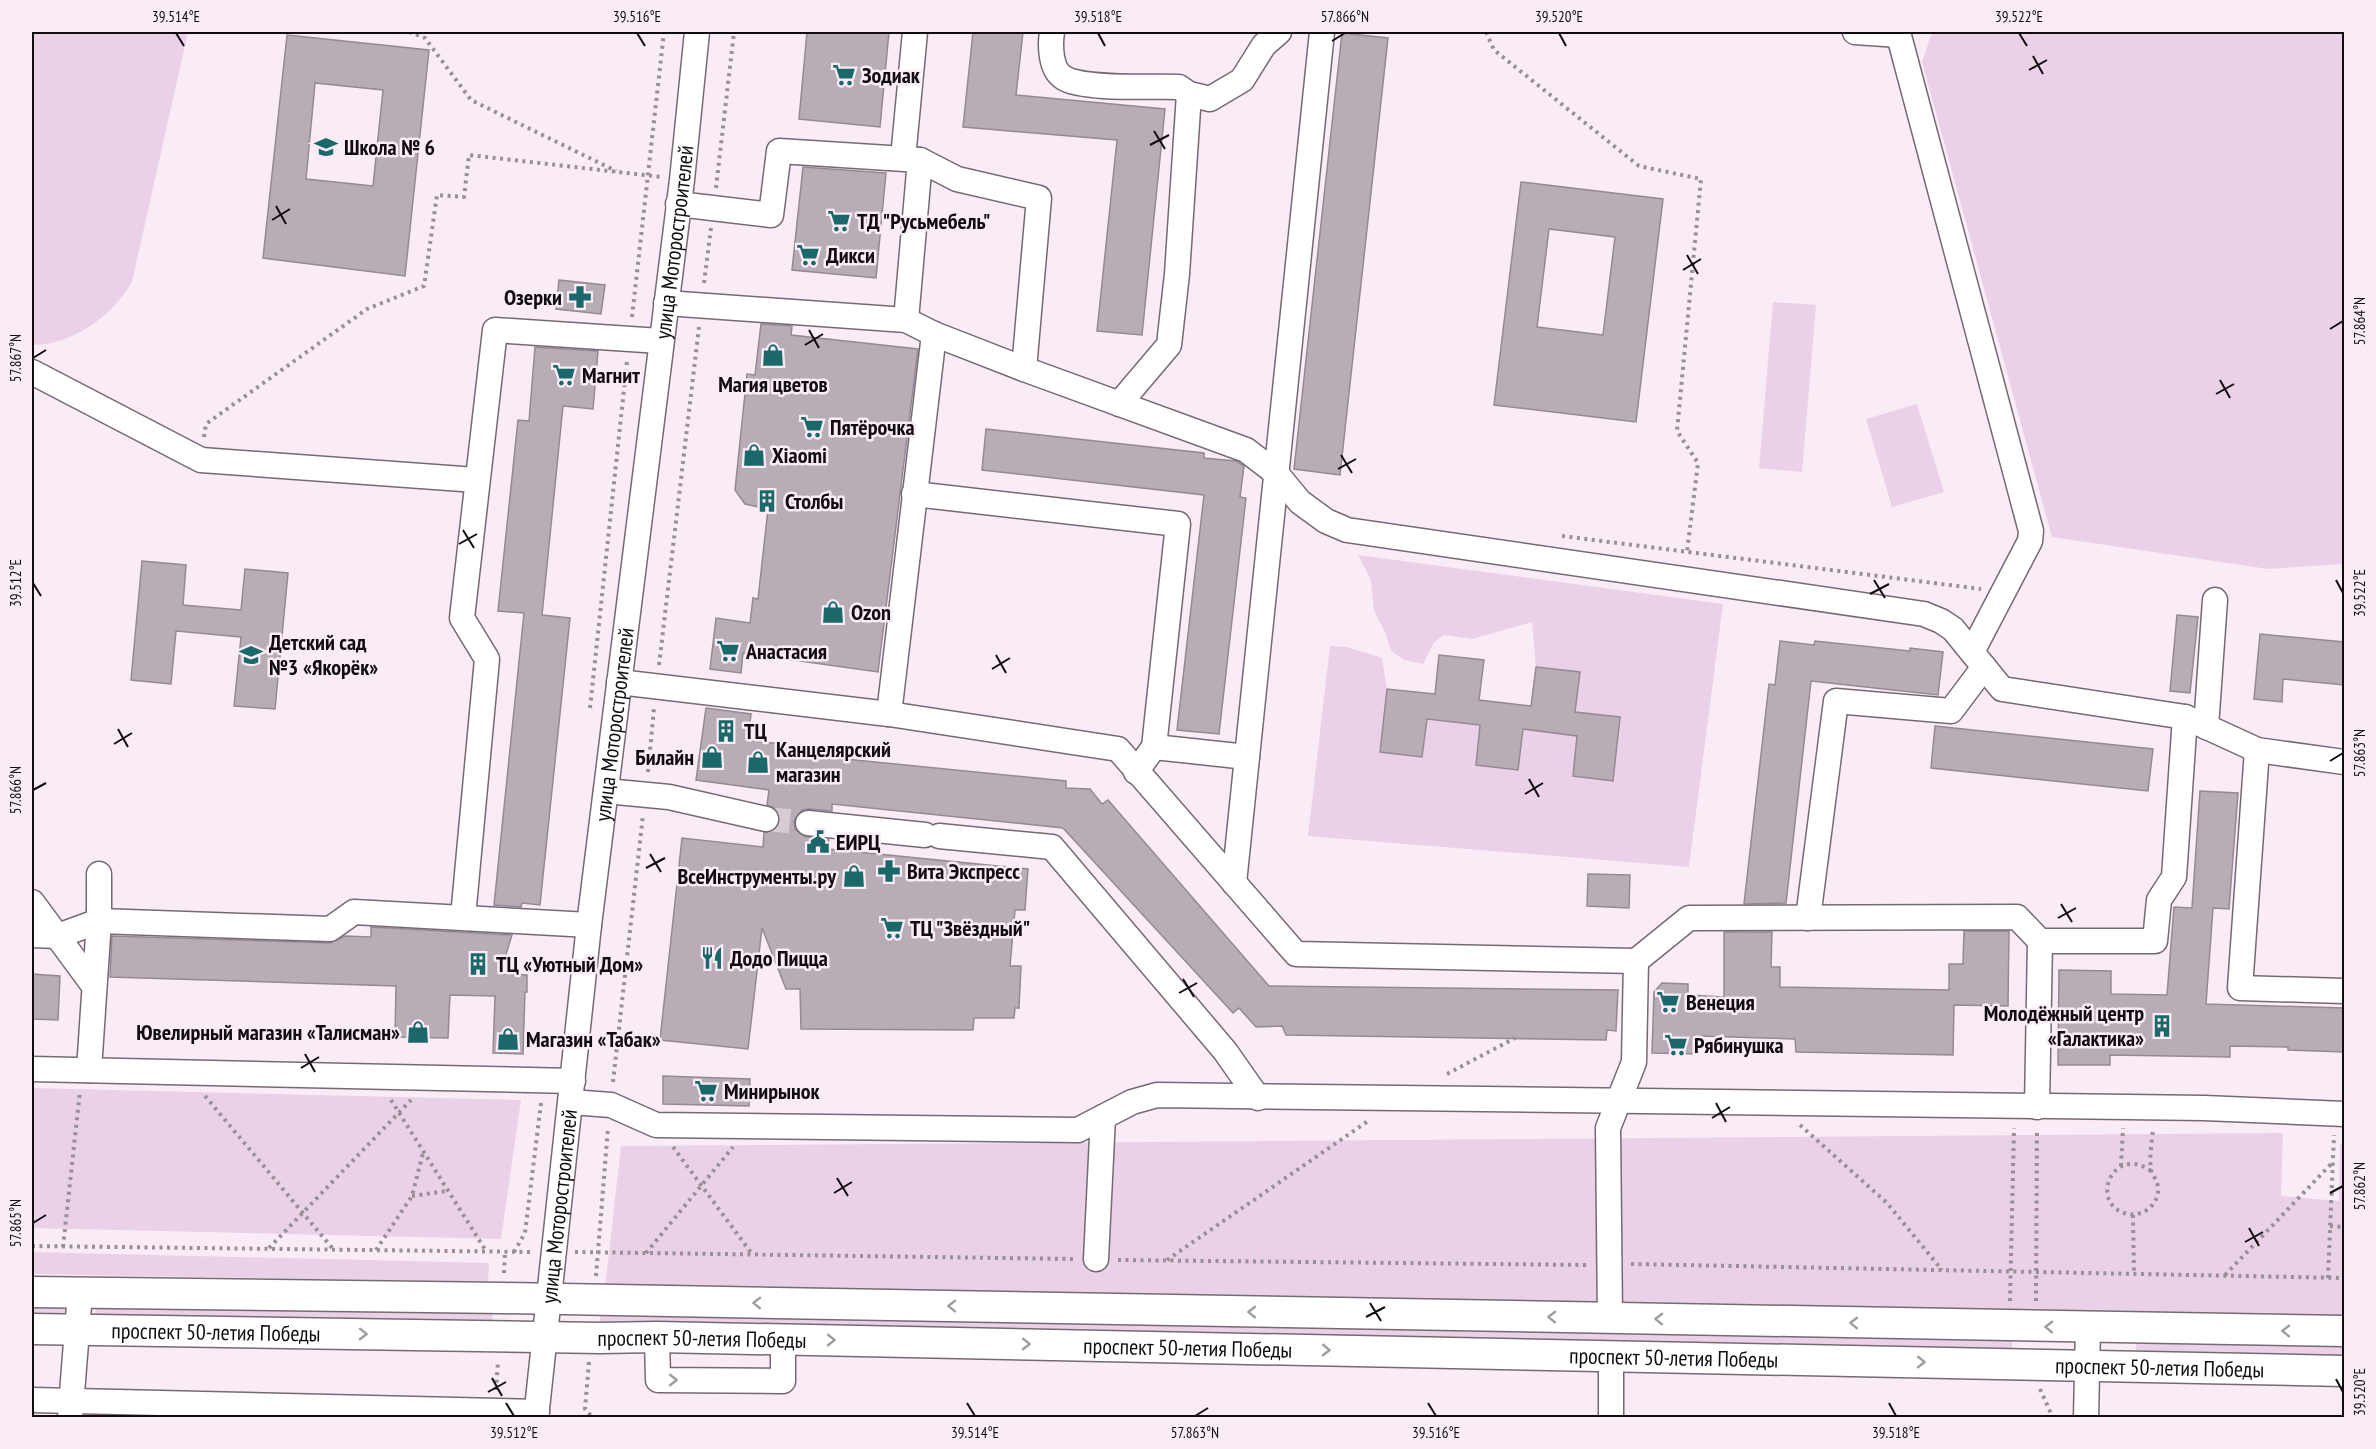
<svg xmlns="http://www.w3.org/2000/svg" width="2376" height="1449" font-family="'PT Sans Narrow',sans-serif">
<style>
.green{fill:#ebd1e7}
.building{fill:#b8acb6;stroke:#958993;stroke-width:1.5;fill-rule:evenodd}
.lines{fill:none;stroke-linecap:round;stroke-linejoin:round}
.minor-tunnel{stroke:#d6cad4;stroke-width:24;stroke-dasharray:24 12;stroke-linecap:butt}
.minor-casing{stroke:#756a74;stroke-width:27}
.major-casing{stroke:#756a74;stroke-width:33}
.path{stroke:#988f97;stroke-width:4;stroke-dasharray:3 4.5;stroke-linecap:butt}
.minor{stroke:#fff;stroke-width:24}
.major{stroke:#fff;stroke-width:30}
.oneway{stroke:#9f9e9f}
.ticks{fill:none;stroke:#100c0f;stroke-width:2}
.labels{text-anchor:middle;stroke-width:5;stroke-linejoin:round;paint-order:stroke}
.poi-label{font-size:22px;font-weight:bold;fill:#100c0f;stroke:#f9ecf7;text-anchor:start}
.street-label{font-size:22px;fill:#100c0f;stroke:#f9ecf7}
.neatline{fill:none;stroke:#100c0f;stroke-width:2}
.ticks-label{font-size:15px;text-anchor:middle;fill:#100c0f}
</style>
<rect width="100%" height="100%" fill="#f9ecf7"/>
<!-- green -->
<path class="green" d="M 32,32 L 188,32 L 132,282 C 112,316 73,345 32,345 Z
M 1932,32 L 2344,32 L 2344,564 L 2268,569 L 2052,537 L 1922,62 Z
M 1773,302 L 1816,305 L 1802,472 L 1759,468 Z
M 1917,404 L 1944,492 L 1892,507 L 1866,419 Z
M 1358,555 L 1723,604 L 1689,867 L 1308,836 L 1330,646 L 1347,647 L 1382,658 L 1387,689 L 1381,752 L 1422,757 L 1427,719 L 1480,725 L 1476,765 L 1518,770 L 1523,729 L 1577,736 L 1573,776 L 1613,780 L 1620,717 L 1575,712 L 1580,672 L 1536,667 L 1532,622 L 1472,639 L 1444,635 L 1434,642 L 1423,664 L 1404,660 L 1391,651 L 1385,632 L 1374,611 L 1371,580 Z
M 32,1088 L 521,1100 L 501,1239 L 32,1228 Z
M 2283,1133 L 2281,1196 L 2339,1201 L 2340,1144 L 2344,1145 L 2344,1320 L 605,1289 L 621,1146 Z
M 32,1252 L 489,1263 L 488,1282 L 32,1274 Z
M 32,1305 L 66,1306 L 66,1317 L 32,1316 Z
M 96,1306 L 493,1311 L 492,1322 L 95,1317 Z
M 600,1313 L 2012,1339 L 2012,1351 L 600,1324 Z
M 2136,1342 L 2344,1346 L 2344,1356 L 2136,1352 Z"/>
<!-- building -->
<path class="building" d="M 807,32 L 889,32 L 880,127 L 799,119 Z
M 973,32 L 1023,32 L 1016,95 L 1165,109 L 1142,335 L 1097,331 L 1117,140 L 963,127 Z
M 1342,33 L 1388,38 L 1340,475 L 1294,469 Z
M 287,35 L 429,50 L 405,276 L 263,258 ZM 315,83 L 383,90 L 373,186 L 306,179 Z
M 803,167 L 886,173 L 876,278 L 792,270 Z
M 1521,182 L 1663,199 L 1636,422 L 1494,405 ZM 1549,229 L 1615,237 L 1603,335 L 1537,327 Z
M 559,280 L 605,285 L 601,314 L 556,309 Z
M 761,324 L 792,326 L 791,335 L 918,349 L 878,672 L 743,653 L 741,673 L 710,669 L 716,618 L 750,623 L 753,598 L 758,599 L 768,509 L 745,504 L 735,490 L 747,374 L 755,375 Z
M 535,347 L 598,351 L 593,409 L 563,406 L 542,615 L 570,618 L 540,905 L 522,903 L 521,907 L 494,905 L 524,613 L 498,611 L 518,420 L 529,421 Z
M 986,429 L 1204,453 L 1204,458 L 1236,461 L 1244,466 L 1240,497 L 1246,498 L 1219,734 L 1177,730 L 1204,495 L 982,470 Z
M 142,561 L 186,565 L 183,605 L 241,610 L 245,569 L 288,573 L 275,709 L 234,706 L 241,637 L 176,631 L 171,684 L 131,680 Z
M 2177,615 L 2198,617 L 2190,693 L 2170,691 Z
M 2260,634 L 2344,642 L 2344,685 L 2283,679 L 2282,702 L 2254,699 Z
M 1780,641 L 1814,645 L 1815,641 L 1910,651 L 1910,648 L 1943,652 L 1938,695 L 1811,681 L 1786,903 L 1744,904 L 1769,684 L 1775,685 Z
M 1439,655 L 1484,660 L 1479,700 L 1531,706 L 1536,667 L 1580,672 L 1575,712 L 1620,717 L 1613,781 L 1573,776 L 1577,736 L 1523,729 L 1518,770 L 1476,765 L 1480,725 L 1427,719 L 1422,757 L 1380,752 L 1387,689 L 1435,694 Z
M 706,708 L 751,714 L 748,740 L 806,747 L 805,755 L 1066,781 L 1066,788 L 1090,789 L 1102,804 L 1108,800 L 1269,986 L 1618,990 L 1616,1031 L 1607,1030 L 1606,1040 L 1286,1035 L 1282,1026 L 1256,1027 L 1239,1008 L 1233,1013 L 1063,828 L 832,804 L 832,811 L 809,809 L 802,810 L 794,821 L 795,829 L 806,837 L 829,839 L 828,849 L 1028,869 L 1025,910 L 1015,910 L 1010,966 L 1021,966 L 1019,1008 L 1015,1008 L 1014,1018 L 974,1018 L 973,1030 L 801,1029 L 800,989 L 786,989 L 762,928 L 748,1049 L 660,1040 L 682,838 L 763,847 L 764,833 L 776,829 L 780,822 L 776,809 L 767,805 L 769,790 L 696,780 Z
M 1935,726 L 2153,749 L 2148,791 L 1931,768 Z
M 2200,791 L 2238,793 L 2229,909 L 2213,908 L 2206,1004 L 2344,1008 L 2344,1052 L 2288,1050 L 2288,1047 L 2230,1046 L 2230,1057 L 2110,1055 L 2110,1065 L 2058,1065 L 2059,970 L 2111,971 L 2111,994 L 2167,995 L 2174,907 L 2192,908 Z
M 1588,874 L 1630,875 L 1629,908 L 1587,906 Z
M 371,927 L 512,935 L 500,974 L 527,975 L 527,992 L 525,992 L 523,1054 L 493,1053 L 495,996 L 450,995 L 448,1038 L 395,1037 L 396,986 L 110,977 L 112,936 L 330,943 L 345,936 L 371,937 Z
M 1964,931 L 2009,931 L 2008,1006 L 1954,1005 L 1953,1055 L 1796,1052 L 1795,1039 L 1699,1036 L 1699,1054 L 1652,1053 L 1654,992 L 1662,983 L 1688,984 L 1688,995 L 1724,997 L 1724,932 L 1772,932 L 1771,967 L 1780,967 L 1780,987 L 1949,990 L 1949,964 L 1963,964 Z
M 32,974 L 60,976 L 58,1020 L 32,1019 Z
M 663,1076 L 750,1079 L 749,1106 L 663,1104 Z"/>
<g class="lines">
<!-- minor-tunnel -->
<path class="minor-tunnel" d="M 766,819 L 808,823"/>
<!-- minor casing -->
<g class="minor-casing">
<g id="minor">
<path d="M 1052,32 C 1050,45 1050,70 1064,78 C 1084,90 1154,86 1179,87 L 1189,94 L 1177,274 L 1169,345 L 1119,404"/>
<path d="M 1855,32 L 1899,35"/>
<path d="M 1898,32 L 2031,531 L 2030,541 L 1972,652"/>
<path d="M 1189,94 L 1210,99 L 1242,80 L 1264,45 L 1279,32"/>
<path d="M 903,158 L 915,32"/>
<path d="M 920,160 L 957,179 L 1039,198 L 1024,369"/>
<path d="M 678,204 L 771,215 L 779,151 L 920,160 L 906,320"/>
<path d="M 666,303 L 906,320 L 934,334 L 1024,369 L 1246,450 L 1276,473 L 1300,502 L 1326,521 L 1347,530 L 1924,614 L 1941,621 L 1953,629 L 2002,689 L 2185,717 L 2257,750 L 2344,762"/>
<path d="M 32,372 L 201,460 L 476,480"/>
<path d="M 914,494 L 1178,524 L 1154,747 L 1136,772"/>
<path d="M 619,682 L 889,714 L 1118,749 L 1296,954 L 1636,961 L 1689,918 L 2017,917 L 2040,941 L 2155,941 L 2159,900 L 2174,877 L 2185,717"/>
<path d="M 889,714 L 934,334"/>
<path d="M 2206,727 L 2215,600"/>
<path d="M 1154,747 L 1247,757"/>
<path d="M 2257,750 L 2240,988 L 2344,991"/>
<path d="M 606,791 L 669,797 L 766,819"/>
<path d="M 808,823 L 925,835"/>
<path d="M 939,836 L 1052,847 L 1225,1051 L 1258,1098"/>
<path d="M 1234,883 L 1322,32"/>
<path d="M 32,902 L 94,986"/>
<path d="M 463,917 L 487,659 L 462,618 L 495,330 L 660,341"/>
<path d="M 1808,918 L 1836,701 L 1951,711 L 1984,667"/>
<path d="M 32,935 L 58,936 L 99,921 L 330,929 L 354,912 L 589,925"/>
<path d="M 32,1069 L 573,1081"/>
<path d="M 89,1070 L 99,921 L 99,874"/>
<path d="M 571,1102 L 611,1105 L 656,1125 L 1078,1130 L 1132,1102 L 1157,1095 L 2204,1108 L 2344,1114"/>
<path d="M 2037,1107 L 2040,941"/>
<path d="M 1096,1259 L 1103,1117"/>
<path d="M 1610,1318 L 1608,1128 L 1634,1062 L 1636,961"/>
<path d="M 657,1337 L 658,1380 L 783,1381 L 783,1339"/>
<path d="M 32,1400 L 537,1412"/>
<path d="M 70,1418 L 80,1293"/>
<path id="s1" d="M 536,1418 L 589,925 L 682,180 L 697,32"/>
<path d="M 1611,1418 L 1611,1356"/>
<path d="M 2086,1418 L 2088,1327"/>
</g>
</g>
<!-- major casing -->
<g class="major-casing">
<g id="major">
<path d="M 32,1292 L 502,1298 L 2344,1331"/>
<path id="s2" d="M 32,1329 L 600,1338 L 657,1337 L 2344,1371"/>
</g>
</g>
<!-- path -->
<path class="path" d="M 409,32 L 425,38 L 471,100 L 616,171
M 1486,32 L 1494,50 L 1639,166 L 1701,179 L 1677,431 L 1698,463 L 1687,552
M 716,188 L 734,32
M 704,283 L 711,228
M 632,317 L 664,32
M 204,437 L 206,424 L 367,309 L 424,286 L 437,195 L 464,197 L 469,155 L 662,177
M 1562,536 L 1981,589
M 659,665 L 699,327
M 590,708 L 627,361
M 648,772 L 654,708
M 1447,1074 L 1515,1038
M 613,1082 L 643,815
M 205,1096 L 333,1249
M 391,1100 L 486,1251
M 1800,1125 L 1887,1203 L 1942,1270
M 673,1147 L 752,1254
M 2121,1166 L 2123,1128
M 2151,1171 C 2114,1144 2089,1201 2124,1213 C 2141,1219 2160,1205 2158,1187 C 2157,1180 2153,1176 2151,1170 C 2149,1158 2152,1141 2153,1129
M 412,1196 L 447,1191
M 2133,1215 L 2134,1274
M 2330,1226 L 2344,1227
M 32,1246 L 532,1252
M 63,1247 L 80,1091
M 269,1248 L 411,1100
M 376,1250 L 412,1196 L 423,1153
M 514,1252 L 525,1233 L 541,1103
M 575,1252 L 1075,1259
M 646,1253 L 733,1147
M 1118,1260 L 1588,1265
M 1167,1260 L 1368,1121
M 1631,1264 L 2344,1278
M 504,1273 L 505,1252
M 2225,1275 L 2333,1162
M 596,1276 L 608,1128
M 2328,1278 L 2334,1135
M 2010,1301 L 2014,1128
M 2036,1301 L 2037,1129
M 589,1362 L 585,1409 L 593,1418
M 2040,1389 L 2053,1418
M 496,1390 L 498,1361"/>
<!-- minor -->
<use href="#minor" class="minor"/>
<!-- major -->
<use href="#major" class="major"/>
</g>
<!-- one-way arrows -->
<defs><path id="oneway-chevron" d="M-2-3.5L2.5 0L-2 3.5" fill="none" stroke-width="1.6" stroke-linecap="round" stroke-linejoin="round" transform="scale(1.5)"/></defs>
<g class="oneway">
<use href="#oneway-chevron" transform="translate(757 1303) rotate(-179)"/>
<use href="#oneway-chevron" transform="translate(952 1306) rotate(-179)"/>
<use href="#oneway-chevron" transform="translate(1252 1312) rotate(-179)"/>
<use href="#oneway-chevron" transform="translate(1552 1317) rotate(-179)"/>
<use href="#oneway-chevron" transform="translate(1659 1319) rotate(-179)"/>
<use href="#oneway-chevron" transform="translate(1854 1323) rotate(-179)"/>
<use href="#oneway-chevron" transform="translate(2049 1327) rotate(-179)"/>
<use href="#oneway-chevron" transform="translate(2286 1331) rotate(-179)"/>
<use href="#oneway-chevron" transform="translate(363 1334) rotate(1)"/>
<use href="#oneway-chevron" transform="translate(831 1340) rotate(1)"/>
<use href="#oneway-chevron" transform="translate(1026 1344) rotate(1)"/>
<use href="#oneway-chevron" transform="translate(1326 1350) rotate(1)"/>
<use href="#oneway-chevron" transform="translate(1921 1362) rotate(1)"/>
<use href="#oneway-chevron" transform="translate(673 1380)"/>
</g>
<!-- ticks -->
<path class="ticks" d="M 176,33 L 184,46M 637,33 L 645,46M 1098,33 L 1105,46M 1559,33 L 1566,46M 2019,33 L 2027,46M 1332,41 L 1345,33M 2033,56 L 2043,74M 2029,70 L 2047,60M 1154,131 L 1165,149M 1150,145 L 1169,135M 276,206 L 286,224M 272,220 L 290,209M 1687,255 L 1698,274M 1683,270 L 1701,259M 2330,329 L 2343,321M 809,330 L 819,348M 805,345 L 823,334M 33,358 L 46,350M 2220,380 L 2230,398M 2216,394 L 2234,384M 1341,455 L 1352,473M 1338,469 L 1356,459M 463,530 L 474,548M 459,544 L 477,534M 1874,580 L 1885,598M 2336,580 L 2343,593M 33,583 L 41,596M 1870,594 L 1889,584M 996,655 L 1006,673M 992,669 L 1010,658M 118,729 L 128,747M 114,744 L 132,733M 2330,761 L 2343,753M 1529,779 L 1539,797M 33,790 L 46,783M 1525,794 L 1543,783M 650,854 L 661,872M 646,868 L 665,858M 2061,904 L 2072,922M 2058,918 L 2076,908M 1183,979 L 1194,997M 1179,993 L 1197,983M 305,1054 L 315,1072M 301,1068 L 319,1057M 1716,1103 L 1726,1122M 1712,1118 L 1730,1107M 837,1178 L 848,1196M 834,1193 L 852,1182M 2330,1193 L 2343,1186M 33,1223 L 46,1215M 2249,1228 L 2259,1246M 2245,1242 L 2263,1232M 1370,1303 L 1381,1321M 1366,1317 L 1385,1307M 492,1378 L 502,1396M 2336,1379 L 2343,1392M 488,1392 L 506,1382M 506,1403 L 514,1416M 967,1403 L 975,1416M 1428,1403 L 1436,1416M 1889,1403 L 1896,1416M 1195,1416 L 1208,1408"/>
<!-- icons -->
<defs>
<g id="supermarket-bare" transform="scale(1.8)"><path d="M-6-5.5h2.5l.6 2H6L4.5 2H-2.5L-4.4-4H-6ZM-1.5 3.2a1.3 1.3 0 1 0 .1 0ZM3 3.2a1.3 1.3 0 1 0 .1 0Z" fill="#1a686a" stroke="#f9ecf7" stroke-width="2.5" paint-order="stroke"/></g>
<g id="school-bare" transform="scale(1.8)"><path d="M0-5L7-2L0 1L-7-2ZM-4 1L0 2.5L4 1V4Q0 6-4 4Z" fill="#1a686a" stroke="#f9ecf7" stroke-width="2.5" paint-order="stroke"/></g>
<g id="pharmacy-bare" transform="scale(1.8)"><path d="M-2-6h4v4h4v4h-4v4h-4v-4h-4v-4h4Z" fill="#1a686a" stroke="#f9ecf7" stroke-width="2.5" paint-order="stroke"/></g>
<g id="shop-bare" transform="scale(1.8)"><path d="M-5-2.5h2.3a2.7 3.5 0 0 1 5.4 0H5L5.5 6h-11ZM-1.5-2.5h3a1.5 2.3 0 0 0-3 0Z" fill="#1a686a" stroke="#f9ecf7" stroke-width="2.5" paint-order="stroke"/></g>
<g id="building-bare" transform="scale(1.8)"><path d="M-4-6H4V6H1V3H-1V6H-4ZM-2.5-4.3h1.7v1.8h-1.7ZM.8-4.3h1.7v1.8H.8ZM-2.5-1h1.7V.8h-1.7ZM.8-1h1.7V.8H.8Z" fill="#1a686a" stroke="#f9ecf7" stroke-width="2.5" paint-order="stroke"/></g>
<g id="civic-bare" transform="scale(1.8)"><path d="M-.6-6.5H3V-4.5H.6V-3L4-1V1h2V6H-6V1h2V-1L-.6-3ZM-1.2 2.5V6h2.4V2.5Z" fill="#1a686a" stroke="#f9ecf7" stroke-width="2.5" paint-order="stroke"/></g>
<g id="restaurant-bare" transform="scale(1.8)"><path d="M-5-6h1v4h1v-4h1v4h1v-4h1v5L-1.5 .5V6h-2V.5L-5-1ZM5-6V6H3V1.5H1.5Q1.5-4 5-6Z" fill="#1a686a" stroke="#f9ecf7" stroke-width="2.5" paint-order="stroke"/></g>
</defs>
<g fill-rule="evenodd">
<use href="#supermarket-bare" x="844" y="75"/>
<use href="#school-bare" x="326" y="147"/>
<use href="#supermarket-bare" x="839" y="221"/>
<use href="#supermarket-bare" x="808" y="255"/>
<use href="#pharmacy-bare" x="580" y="297"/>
<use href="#shop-bare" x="773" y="355"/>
<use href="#supermarket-bare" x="564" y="375"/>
<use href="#supermarket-bare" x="812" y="427"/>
<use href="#shop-bare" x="754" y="455"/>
<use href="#building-bare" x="767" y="501"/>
<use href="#shop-bare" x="833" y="612"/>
<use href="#supermarket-bare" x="728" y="651"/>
<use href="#school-bare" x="251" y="655"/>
<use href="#building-bare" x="726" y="731"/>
<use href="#shop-bare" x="712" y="757"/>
<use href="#shop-bare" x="758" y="762"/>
<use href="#civic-bare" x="818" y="842"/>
<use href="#pharmacy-bare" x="889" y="871"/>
<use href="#shop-bare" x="854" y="876"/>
<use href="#supermarket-bare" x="892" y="928"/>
<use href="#restaurant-bare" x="712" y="958"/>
<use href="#building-bare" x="478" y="964"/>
<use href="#supermarket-bare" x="1668" y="1002"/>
<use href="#building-bare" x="2162" y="1026"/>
<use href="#shop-bare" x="418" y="1032"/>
<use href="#shop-bare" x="508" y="1039"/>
<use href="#supermarket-bare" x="1676" y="1045"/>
<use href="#supermarket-bare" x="706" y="1091"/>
</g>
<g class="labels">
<!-- poi labels -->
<g class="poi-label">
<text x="862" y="83">Зодиак</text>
<text x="344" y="155">Школа № 6</text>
<text x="857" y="229">ТД "Русьмебель"</text>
<text x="826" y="263">Дикси</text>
<text x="562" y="305" text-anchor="end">Озерки</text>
<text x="582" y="383">Магнит</text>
<text x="773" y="392" text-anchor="middle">Магия цветов</text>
<text x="830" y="435">Пятёрочка</text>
<text x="772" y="463">Xiaomi</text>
<text x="785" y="509">Столбы</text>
<text x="851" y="620">Ozon</text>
<text x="269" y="650">Детский сад<tspan x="269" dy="25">№3 «Якорёк»</tspan></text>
<text x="746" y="659">Анастасия</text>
<text x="744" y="739">ТЦ</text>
<text x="776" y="757">Канцелярский<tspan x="776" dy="25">магазин</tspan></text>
<text x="694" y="765" text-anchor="end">Билайн</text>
<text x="836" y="850">ЕИРЦ</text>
<text x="907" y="879">Вита Экспресс</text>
<text x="836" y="884" text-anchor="end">ВсеИнструменты.ру</text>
<text x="910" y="936">ТЦ "Звёздный"</text>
<text x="730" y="966">Додо Пицца</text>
<text x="496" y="972">ТЦ «Уютный Дом»</text>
<text x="1686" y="1010">Венеция</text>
<text x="2144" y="1021" text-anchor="end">Молодёжный центр<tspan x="2144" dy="25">«Галактика»</tspan></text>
<text x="400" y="1040" text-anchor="end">Ювелирный магазин «Талисман»</text>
<text x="526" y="1047">Магазин «Табак»</text>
<text x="1694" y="1053">Рябинушка</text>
<text x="724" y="1099">Минирынок</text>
</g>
<!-- street labels -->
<g class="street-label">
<text dy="8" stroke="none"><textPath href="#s1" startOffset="1184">улица Моторостроителей</textPath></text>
<text dy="8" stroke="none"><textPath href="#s1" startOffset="698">улица Моторостроителей</textPath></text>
<text dy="8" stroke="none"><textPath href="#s1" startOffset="213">улица Моторостроителей</textPath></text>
<text dy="8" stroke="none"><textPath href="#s2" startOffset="184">проспект 50-летия Победы</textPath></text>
<text dy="8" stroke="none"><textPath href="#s2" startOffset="670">проспект 50-летия Победы</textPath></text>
<text dy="8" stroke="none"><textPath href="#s2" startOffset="1156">проспект 50-летия Победы</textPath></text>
<text dy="8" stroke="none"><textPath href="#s2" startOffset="1642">проспект 50-летия Победы</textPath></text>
<text dy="8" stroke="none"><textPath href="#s2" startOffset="2128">проспект 50-летия Победы</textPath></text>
</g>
</g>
<!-- border -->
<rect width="2376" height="1449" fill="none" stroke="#f9ecf7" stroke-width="66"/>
<rect x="33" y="33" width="2310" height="1383" class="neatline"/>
<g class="ticks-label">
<text x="176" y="22">39.514°E</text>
<text x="637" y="22">39.516°E</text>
<text x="1098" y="22">39.518°E</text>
<text x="1345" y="22">57.866°N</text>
<text x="1559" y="22">39.520°E</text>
<text x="2019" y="22">39.522°E</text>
<text transform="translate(2360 321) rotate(-90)" y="5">57.864°N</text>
<text transform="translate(16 358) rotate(-90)" y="5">57.867°N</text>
<text transform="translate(16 583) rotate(-90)" y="5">39.512°E</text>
<text transform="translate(2360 593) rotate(-90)" y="5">39.522°E</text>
<text transform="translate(2360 753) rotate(-90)" y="5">57.863°N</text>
<text transform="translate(16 790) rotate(-90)" y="5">57.866°N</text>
<text transform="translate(2360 1186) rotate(-90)" y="5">57.862°N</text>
<text transform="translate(16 1223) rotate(-90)" y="5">57.865°N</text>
<text transform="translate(2360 1392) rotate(-90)" y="5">39.520°E</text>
<text x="514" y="1438">39.512°E</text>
<text x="975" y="1438">39.514°E</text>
<text x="1195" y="1438">57.863°N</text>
<text x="1436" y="1438">39.516°E</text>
<text x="1896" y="1438">39.518°E</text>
</g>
</svg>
